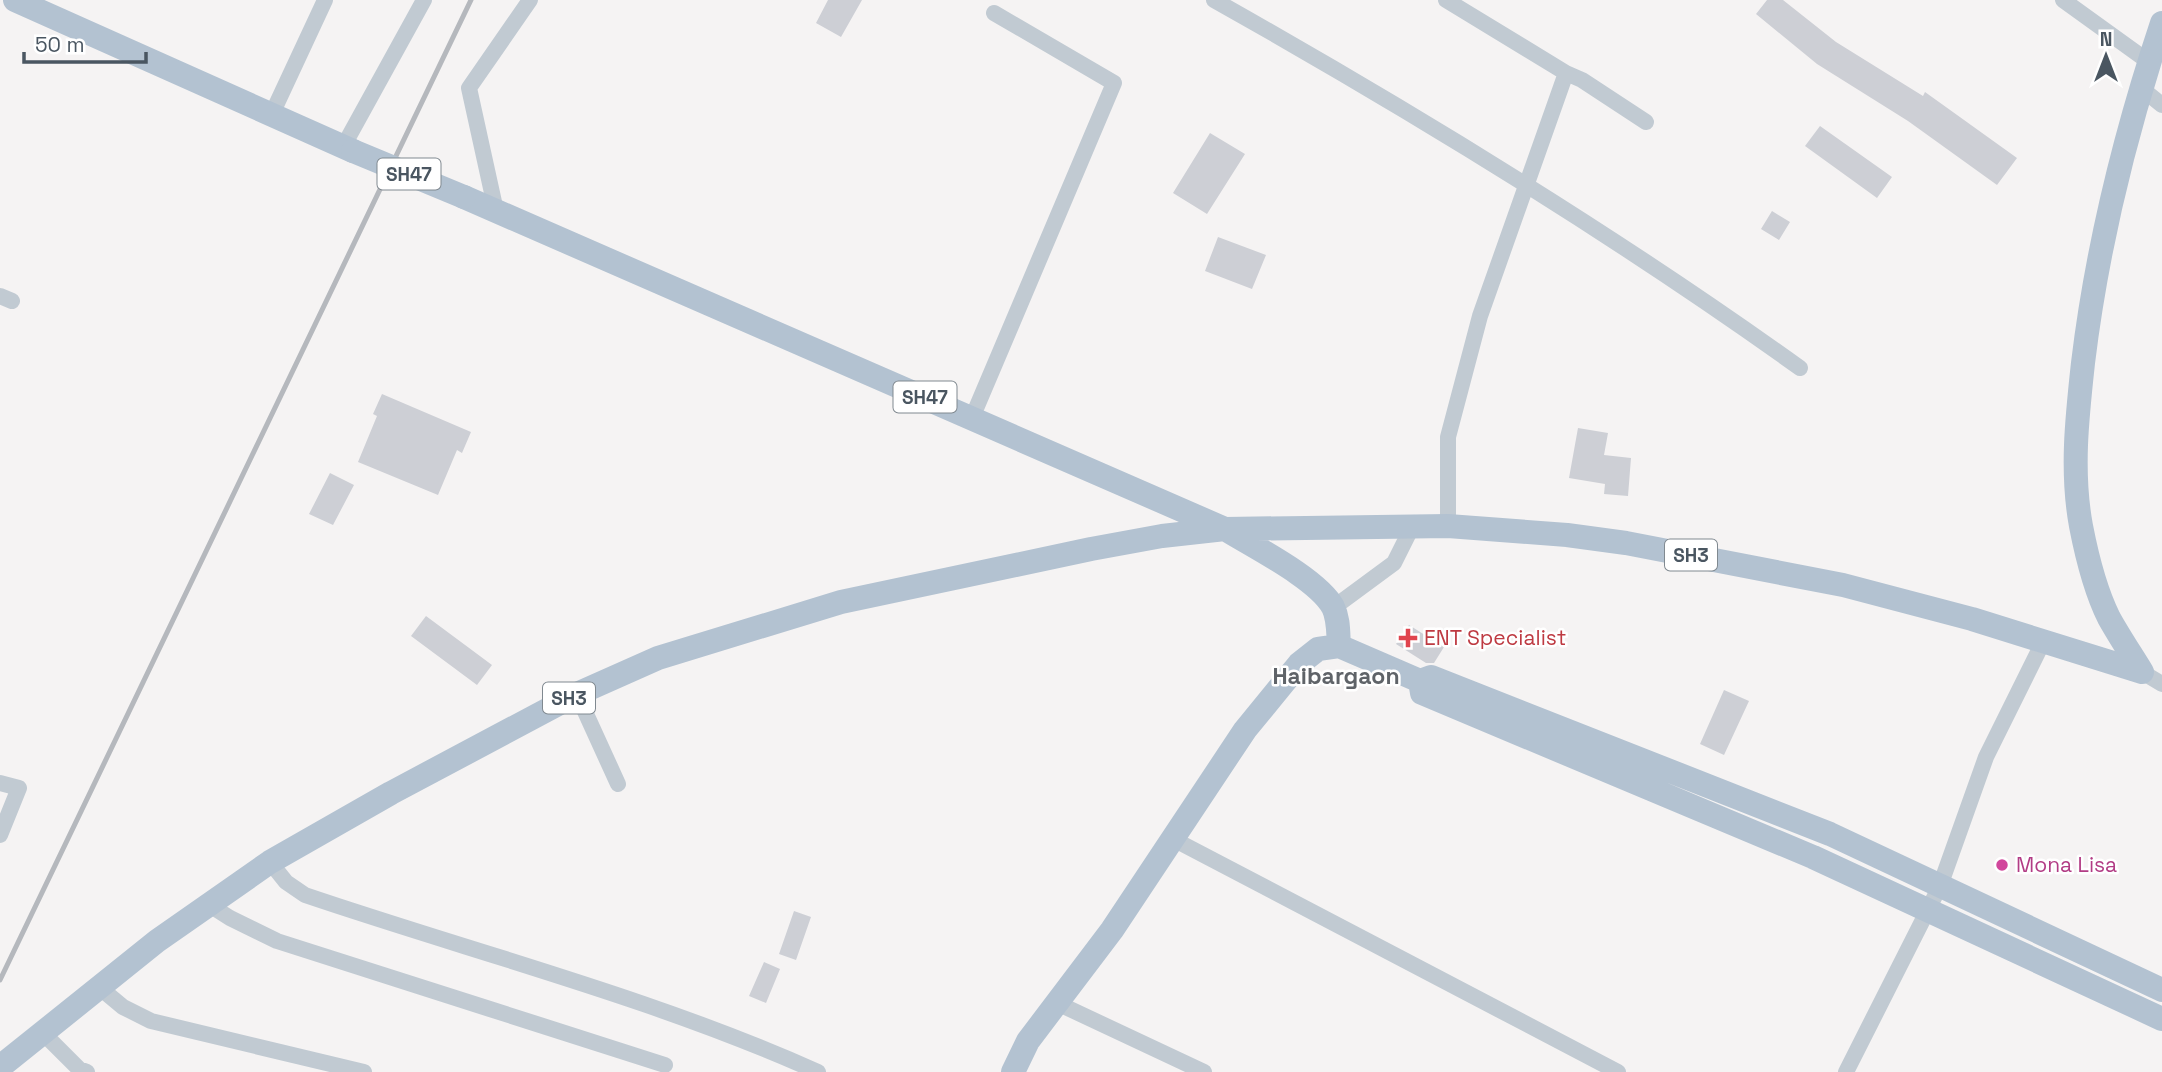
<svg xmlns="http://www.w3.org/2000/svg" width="2162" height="1072" font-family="'Space Grotesk',sans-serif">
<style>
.building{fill:#cdcfd5}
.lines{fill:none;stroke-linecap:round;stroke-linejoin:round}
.minor{stroke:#c1cad2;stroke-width:16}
.primary{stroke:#b3c2d1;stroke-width:24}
.rail{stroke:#b5b8bd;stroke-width:5}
.primary-bridge{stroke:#b3c2d1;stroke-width:24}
.health-dot{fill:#e0444e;stroke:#fff;stroke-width:2.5}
.hotel-dot{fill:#d1479c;stroke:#fff;stroke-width:2.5}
.labels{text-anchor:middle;stroke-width:5;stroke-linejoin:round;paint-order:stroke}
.shield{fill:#fff;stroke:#808990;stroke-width:2}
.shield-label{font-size:19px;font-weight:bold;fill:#4a5661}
.health-label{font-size:21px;fill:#be3a42;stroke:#fff;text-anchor:start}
.hotel-label{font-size:21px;fill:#b23c85;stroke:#fff;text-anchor:start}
.neighbourhood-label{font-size:23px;font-weight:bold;fill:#5f6368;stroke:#fff}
</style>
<rect width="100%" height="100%" fill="#f5f3f3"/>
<!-- building -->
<path class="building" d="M 828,0 L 862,0 L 841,37 L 816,23 Z
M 1767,0 L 1783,0 L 1836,42 L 1923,96 L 1925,92 L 2017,158 L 1997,185 L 1908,121 L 1817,64 L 1756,14 Z
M 1820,126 L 1892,177 L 1877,198 L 1805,146 Z
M 1210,133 L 1245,154 L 1207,214 L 1173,193 Z
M 1772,211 L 1790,222 L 1779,240 L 1761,229 Z
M 1218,237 L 1266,255 L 1252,289 L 1205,271 Z
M 382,394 L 471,432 L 462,453 L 457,450 L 438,495 L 358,462 L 377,416 L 373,414 Z
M 1578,428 L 1608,433 L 1604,455 L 1631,458 L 1628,496 L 1604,494 L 1605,484 L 1569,478 Z
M 330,473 L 354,485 L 333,525 L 309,514 Z
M 426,616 L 492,665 L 477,685 L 411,636 Z
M 1409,625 L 1444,647 L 1434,663 L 1426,663 L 1396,644 Z
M 1724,690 L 1749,701 L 1724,755 L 1700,744 Z
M 794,911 L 811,917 L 796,960 L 779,954 Z
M 764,962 L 780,969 L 766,1003 L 749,996 Z"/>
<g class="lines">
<!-- minor -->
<path class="minor" d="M 1214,0 C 1415,113 1613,234 1800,368
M 1446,0 L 1566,73 L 1480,316 L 1448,437 L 1448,526
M 2063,0 L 2149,62
M 1566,73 L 1582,80 L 1646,122
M 2141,88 L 2162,105
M 271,116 L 325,0
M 343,147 L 424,0
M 496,211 L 469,88 L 530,0
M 0,296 L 12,301
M 972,418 L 1114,83 L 994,13
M 1333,608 L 1394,563 L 1412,527
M 2142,672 L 2162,684
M 577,694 L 618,784
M 0,783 L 19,788 L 0,835
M 1173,839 L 1618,1072
M 270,862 L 286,882 L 305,895 C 476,953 653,998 818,1072
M 208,904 L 230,918 L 277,941 L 665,1065
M 99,987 L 123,1007 L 151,1021 L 364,1072
M 1057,1003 L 1204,1072
M 43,1033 L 79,1069 L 87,1072
M 1846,1072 L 1940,886 L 1986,757 L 2043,642"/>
<!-- primary -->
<path class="primary" d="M 15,0 L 353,151
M 464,197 L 1225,529 C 1254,547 1318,579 1333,607 C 1339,619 1338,633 1339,646
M 2142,672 C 2131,654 2119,636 2109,618 C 2095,590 2087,557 2081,526 C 2071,472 2077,418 2083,363 C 2097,247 2125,134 2162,23
M 1420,681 L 1422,693 L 1813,857 L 2162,1019
M 0,1067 L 157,941 L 270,862 L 391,793 L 577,694 L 658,658 L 841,602 L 1091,549 L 1162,536 L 1225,529 L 1448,526 L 1567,535 L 1626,543 L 1843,585 L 1972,619 L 2142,672
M 1013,1072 L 1028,1041 L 1112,930 L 1245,730 L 1299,664 L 1318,649 L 1339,646 L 1420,681 L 1431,677 L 1830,834 L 2162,990"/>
<!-- rail -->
<path class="rail" d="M 0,980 L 471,0"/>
<!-- primary-bridge -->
<path class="primary-bridge" d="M 353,151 L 464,197"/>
</g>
<!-- markers -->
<path class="health-dot" d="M1404.5 627.5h7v7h7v7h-7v7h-7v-7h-7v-7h7z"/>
<circle class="hotel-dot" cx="2002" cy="865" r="7"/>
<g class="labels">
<!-- shield labels -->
<g class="shield">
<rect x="377.5" y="158.5" width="63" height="31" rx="5"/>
<rect x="893.5" y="381.5" width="63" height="31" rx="5"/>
<rect x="1665" y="539.5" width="52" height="31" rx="5"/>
<rect x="543" y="682.5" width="52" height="31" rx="5"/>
</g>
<g class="shield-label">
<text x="409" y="181">SH47</text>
<text x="925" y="404">SH47</text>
<text x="1691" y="562">SH3</text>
<text x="569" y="705">SH3</text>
</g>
<!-- health labels -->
<g class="health-label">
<text x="1424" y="645">ENT Specialist</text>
</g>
<!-- hotel labels -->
<g class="hotel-label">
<text x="2016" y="872">Mona Lisa</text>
</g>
<!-- neighbourhood labels -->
<g class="neighbourhood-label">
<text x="1336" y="684">Haibargaon</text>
</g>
</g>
<!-- north arrow -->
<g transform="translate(2106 56)" stroke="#ffffff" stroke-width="5" paint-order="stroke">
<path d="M0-5L12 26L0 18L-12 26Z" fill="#4a5661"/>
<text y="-10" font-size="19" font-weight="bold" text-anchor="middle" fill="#4a5661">N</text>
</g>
<!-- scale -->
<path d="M24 52v10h122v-10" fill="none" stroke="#4a5661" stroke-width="3.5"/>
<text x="35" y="52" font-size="21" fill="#4a5661" stroke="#ffffff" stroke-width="5" paint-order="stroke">50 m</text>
</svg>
